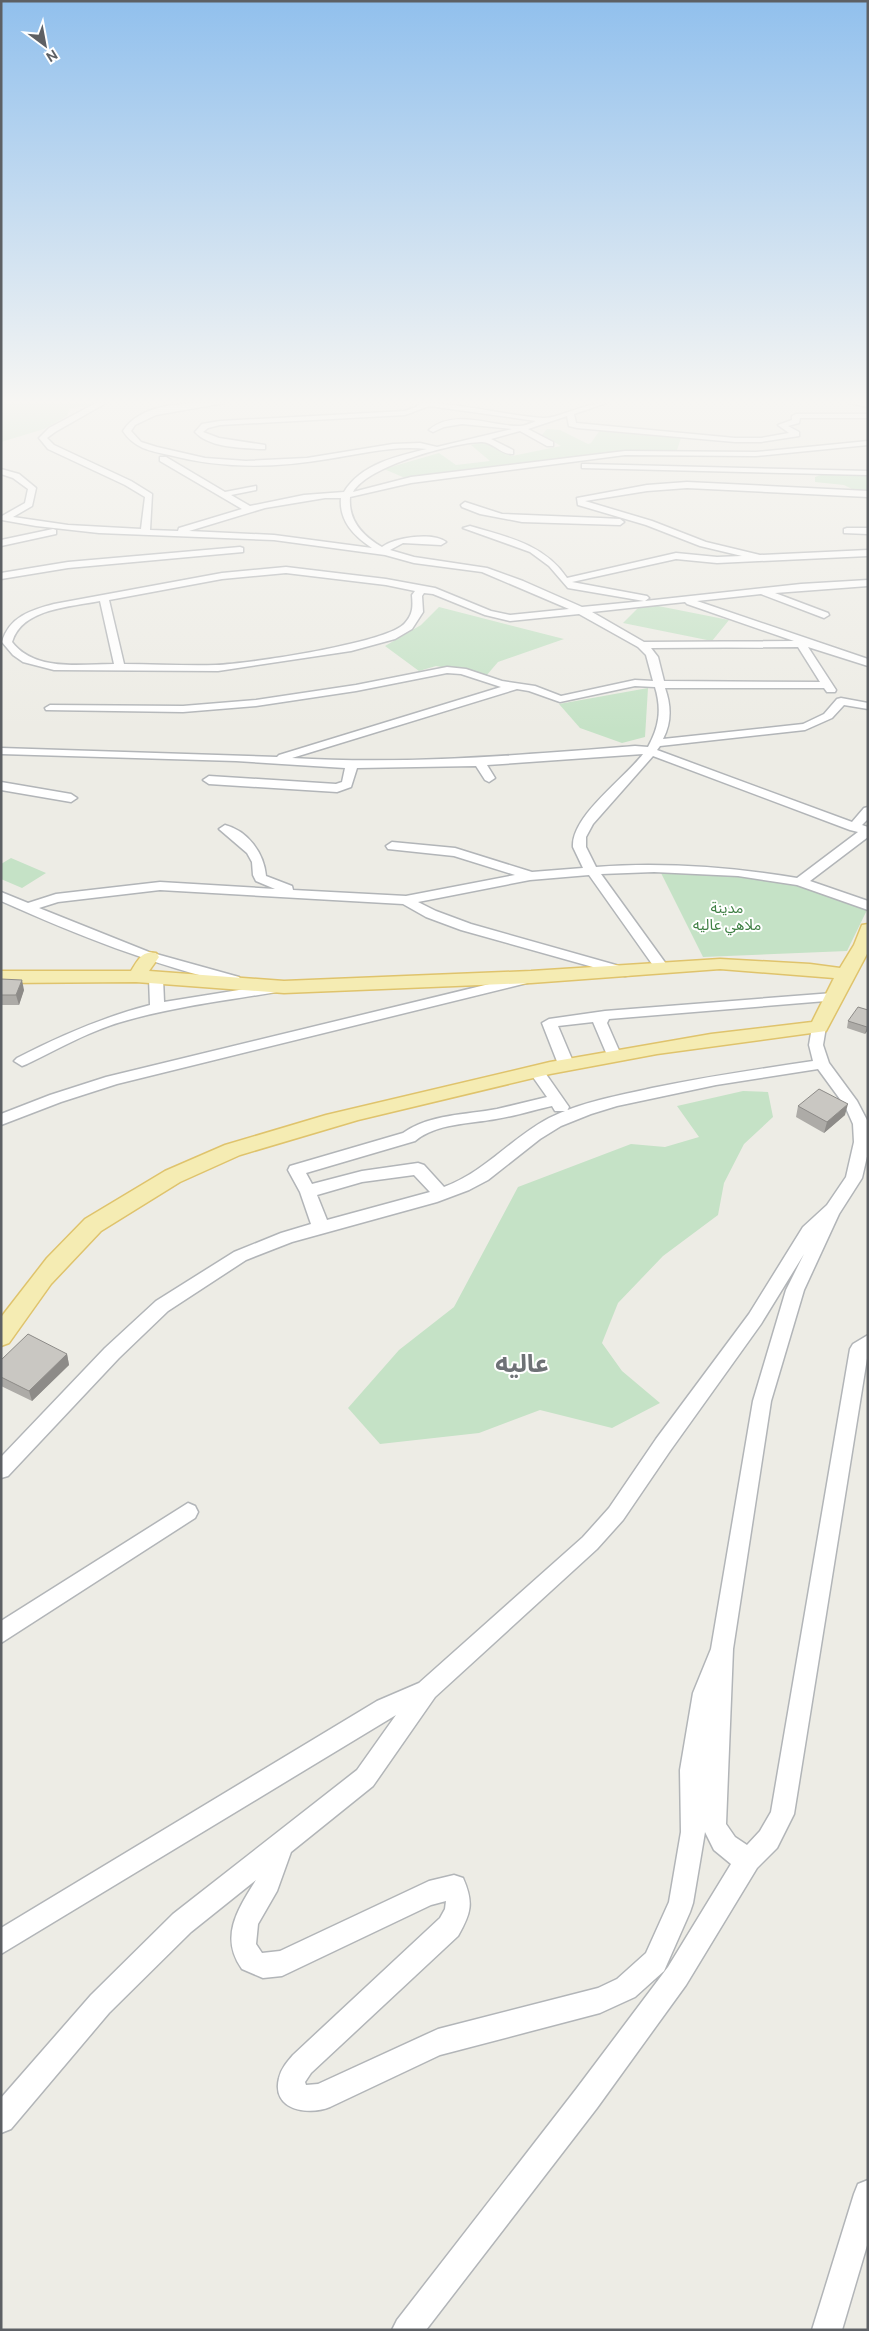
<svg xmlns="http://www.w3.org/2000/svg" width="869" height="2331" font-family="Ubuntu,'Noto Sans Arabic',sans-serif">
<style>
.green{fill:#c5e2c6}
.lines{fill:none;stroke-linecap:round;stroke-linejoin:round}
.minor-casing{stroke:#b2b5b8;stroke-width:3}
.major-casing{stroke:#dfc36c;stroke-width:3}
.minor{fill:#fff;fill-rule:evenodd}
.major{fill:#f5ecb3;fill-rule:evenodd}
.wall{fill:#adaba7}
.shaded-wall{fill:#8d8b88}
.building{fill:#c9c7c2;stroke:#8d8b88}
.labels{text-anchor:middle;stroke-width:4;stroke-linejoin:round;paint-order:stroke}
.park-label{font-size:15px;fill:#408045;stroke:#fff}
.town-label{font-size:25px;font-weight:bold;fill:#6e7276;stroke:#fff}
</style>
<rect width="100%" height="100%" fill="#edece5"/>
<!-- green -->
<path class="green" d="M 1,403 L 94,403 L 89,406 L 70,408 L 67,416 L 44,429 L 1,442 Z
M 547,429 L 560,430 L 588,444 L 591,443 L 600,430 L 681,438 L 677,450 L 612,452 L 405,478 L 384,469 L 439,453 L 456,465 L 490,461 L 471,445 L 486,442 L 512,456 L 561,446 L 542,435 Z
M 826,473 L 868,476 L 868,493 L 845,491 L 852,489 L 844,485 L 815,482 L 815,477 Z
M 643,603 L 729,620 L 712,641 L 623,623 Z
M 439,607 L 564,639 L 498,662 L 486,676 L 436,666 L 419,671 L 385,646 L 421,625 Z
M 648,688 L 645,737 L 622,743 L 580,728 L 559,704 Z
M 11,858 L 46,873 L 22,888 L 1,879 L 1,864 Z
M 661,873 L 748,877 L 793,883 L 867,910 L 847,951 L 703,957 Z
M 743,1091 L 768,1092 L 773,1117 L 744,1144 L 724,1183 L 718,1215 L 663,1256 L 618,1303 L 602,1343 L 622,1371 L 660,1403 L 612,1428 L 540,1410 L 479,1433 L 380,1444 L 348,1408 L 399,1350 L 454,1307 L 518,1187 L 631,1144 L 665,1147 L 699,1137 L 677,1106 Z"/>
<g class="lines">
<!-- minor casing -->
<g class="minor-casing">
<path id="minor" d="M 96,403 L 106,403 L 55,432 L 47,438 L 54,445 L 131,481 L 152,494 L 150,530 L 178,531 L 179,528 L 242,509 L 160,461 L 160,457 L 166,457 L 225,492 L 256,486 L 256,490 L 231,495 L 250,506 L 304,495 L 344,492 C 361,464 397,456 427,449 C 394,445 361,454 328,459 C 275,468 222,469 169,455 C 150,451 134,448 123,431 C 142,401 192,403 224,403 L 156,415 L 135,425 L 131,431 L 141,442 L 157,447 L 205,458 L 246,461 L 307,458 L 393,444 L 420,443 L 437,447 L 512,429 L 462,424 L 444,427 L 433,432 L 429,430 C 454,408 493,427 520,426 C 525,426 531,423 536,421 L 429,406 L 405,415 L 220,425 L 208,428 L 203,432 L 219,438 L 265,445 L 265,449 L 262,449 C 243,448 209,448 195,432 L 202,424 L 220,421 L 405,411 L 416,407 L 420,403 C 462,403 502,415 543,418 C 557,419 584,403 606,403 L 574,414 L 576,423 L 735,438 L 761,438 L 789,433 L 778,425 L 792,420 L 792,416 L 796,414 L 868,414 L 868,418 L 800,418 L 799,423 L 788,426 L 799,432 L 799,436 L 761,442 L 735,442 L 577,428 L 569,426 L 567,416 L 528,429 L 553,442 L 553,446 L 547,446 L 520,431 L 491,439 L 513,450 L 513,454 C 501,455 492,441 481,442 C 452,443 368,466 353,492 L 411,477 L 625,451 L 756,452 L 868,441 L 868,445 L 756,456 L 625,455 L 411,483 L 350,497 C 348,521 363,536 382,547 C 395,537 433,532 446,542 L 441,545 L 403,543 L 390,550 L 414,557 L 487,568 L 523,581 L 582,607 L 644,601 L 568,588 L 549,566 L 530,552 L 463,528 L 470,526 C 507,537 544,544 567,578 L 676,553 L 717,557 L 742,556 L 700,546 L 646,525 L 578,505 L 577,498 L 647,485 L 687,482 L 868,491 L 868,497 L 687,488 L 647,491 L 585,501 L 652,521 L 706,542 L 760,555 L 868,550 L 868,556 L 717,563 L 676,559 L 572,582 L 647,596 L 649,598 L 645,601 L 801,584 L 868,580 L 868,586 L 775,593 L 828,613 L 829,615 L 824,618 L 761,594 L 697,601 L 868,659 L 868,666 L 808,647 L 836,690 L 835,692 L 827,692 L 824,688 L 665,688 C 671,705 672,722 663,739 L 803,724 L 824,714 L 837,699 L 841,698 L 868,703 L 868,709 L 844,705 L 832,718 L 805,730 L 660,746 L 657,750 L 852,822 L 864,808 L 868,807 L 868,819 L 862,825 L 868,827 L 868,837 L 810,881 L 868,901 L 868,910 L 797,885 L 738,876 L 654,872 L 601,874 L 669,968 L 662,972 L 657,971 L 589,875 L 530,880 L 418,902 L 436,911 L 471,924 L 630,969 L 632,972 L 630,975 L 625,976 L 461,930 L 426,917 L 403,904 L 160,890 L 58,902 L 39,908 L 149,952 L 239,977 L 241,980 L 239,983 L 234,984 C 153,965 77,935 1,901 L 1,892 L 28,903 L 56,894 L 160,882 L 275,889 L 256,881 L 253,875 L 252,862 L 247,853 L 219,829 L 225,825 C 248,831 264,853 266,876 L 292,886 L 293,890 L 406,896 L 515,875 L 454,856 L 388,849 L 386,846 L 392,842 L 455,848 L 532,872 L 583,868 L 573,847 C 571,816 625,778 643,754 L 487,765 L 495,778 L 489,782 L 485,780 L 476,766 L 357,768 L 351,787 L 337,792 L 209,784 L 203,780 L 209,776 L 336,784 L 342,782 L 345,768 L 236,761 L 1,754 L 1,748 L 277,757 L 279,755 L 501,687 L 461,674 L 447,673 L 356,691 L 256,706 L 183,712 L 46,710 L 45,708 L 50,705 L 183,706 L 256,700 L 356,685 L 447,667 L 466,669 L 502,681 L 535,686 L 561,696 L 635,680 L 653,681 L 646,655 L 638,647 L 579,614 L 510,621 L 485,615 L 433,594 L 424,593 L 422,596 L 423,612 L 412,629 L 395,639 L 351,651 L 218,671 L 54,670 L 23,662 L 13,655 L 2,642 C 9,617 31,610 54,604 L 222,573 L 286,567 L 386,579 L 435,588 L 491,611 L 510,615 L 569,609 L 482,572 L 414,563 L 385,555 L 274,540 L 99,533 L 36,526 L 2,520 L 2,516 L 25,503 L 28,489 L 13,478 L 1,474 L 1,469 L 19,474 L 36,488 L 32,506 L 13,517 L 68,525 L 141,529 L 145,497 L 125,485 L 48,449 L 39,438 L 49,428 ZM 325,498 L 341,498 C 339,521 354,536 372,548 L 274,535 L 189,531 L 265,508 ZM 286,573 L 386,585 L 415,591 L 412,595 C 413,607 413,614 405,623 C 389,643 247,664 216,665 C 186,666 155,664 124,664 L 109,600 L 222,579 ZM 100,601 L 114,664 C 81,664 35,672 12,642 C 22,608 71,607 100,601 ZM 685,602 L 687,604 L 794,641 L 644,642 L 592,612 ZM 798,647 L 820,682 L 664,681 L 658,657 L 651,648 ZM 635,686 L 655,687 C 662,710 659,727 648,747 L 635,746 C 521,755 407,765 292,758 L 517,689 L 529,691 L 560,702 ZM 653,756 L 850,830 L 858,832 L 797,878 C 730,867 664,862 596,867 L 586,847 L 586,837 L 593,824 Z
M 849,403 L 868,403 L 868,407 Z
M 585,464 L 868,471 L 868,475 L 582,468 L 582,464 Z
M 465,502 L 502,514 L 600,518 L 620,519 L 624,522 L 620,525 L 522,522 L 480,514 L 462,507 L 461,505 Z
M 847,528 L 868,528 L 868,534 L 844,533 L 844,529 Z
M 53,529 L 56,530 L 56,534 L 1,546 L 1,540 Z
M 240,547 L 243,548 L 243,552 L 68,568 L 1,579 L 1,573 L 68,562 Z
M 1,782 L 71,794 L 77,798 L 71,802 L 1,790 Z
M 156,974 L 163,978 L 164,1002 L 282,983 L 289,987 L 282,991 C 231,1000 178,1006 128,1020 C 93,1029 60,1048 27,1064 L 22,1066 L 14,1061 L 17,1058 C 60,1036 103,1017 150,1005 L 149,978 Z
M 526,975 L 531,976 L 533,979 L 531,982 L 117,1084 L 61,1102 L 1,1125 L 1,1114 L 50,1095 L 106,1077 Z
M 833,993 L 840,997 L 838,1000 L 609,1019 L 607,1023 L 621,1055 L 614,1060 L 607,1055 L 593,1022 L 558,1026 L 574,1064 L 566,1069 L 558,1064 L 542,1023 L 549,1019 L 605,1011 Z
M 819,1022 L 826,1027 L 823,1045 L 829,1063 L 857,1101 L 868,1122 L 868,1152 L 862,1178 L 839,1214 L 804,1290 L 771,1401 L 733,1649 L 726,1824 L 735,1837 L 747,1845 L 760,1831 L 771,1812 L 850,1349 L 853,1344 L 868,1335 L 868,1352 L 794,1814 L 777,1848 L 757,1868 L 686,1985 L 597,2108 L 426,2330 L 392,2330 L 397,2320 L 577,2088 L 668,1967 L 731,1864 L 714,1850 L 705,1832 L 693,1903 L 690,1912 L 664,1971 L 635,1997 L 600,2013 L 440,2055 L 330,2107 C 308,2116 271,2110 279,2078 C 281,2069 287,2062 293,2055 L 440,1918 L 445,1909 L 446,1901 L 431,1905 L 282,1976 L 263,1978 L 242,1969 C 219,1937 238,1909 256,1880 L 191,1932 L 109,2013 L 11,2129 L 1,2133 L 1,2098 L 91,1995 L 173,1914 L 357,1770 L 396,1715 L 1,1954 L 1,1928 L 377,1701 L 419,1683 L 583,1537 L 609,1508 L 656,1439 L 749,1314 L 803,1227 L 827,1205 L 846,1177 L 854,1142 L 853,1124 L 845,1106 L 818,1069 L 716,1085 L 617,1106 L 591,1114 L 561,1126 L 540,1139 L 488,1180 L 469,1190 L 437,1202 L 292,1242 L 246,1260 L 168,1311 L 119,1358 L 8,1476 L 1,1478 L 1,1457 L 105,1348 L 156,1301 L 234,1252 L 281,1233 L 311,1224 L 300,1192 L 288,1170 L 290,1166 L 403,1133 C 430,1114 466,1115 497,1109 C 514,1105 530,1101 547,1097 L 528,1070 L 531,1067 L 541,1067 L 569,1107 L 567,1111 L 555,1111 L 552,1106 C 534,1110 515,1116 496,1119 C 469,1124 437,1123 415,1141 L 306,1173 L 312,1184 L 362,1171 L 418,1163 L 424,1165 L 444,1187 C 485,1172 511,1138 549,1118 C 581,1102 617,1096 652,1088 C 705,1077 759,1069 813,1061 L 809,1045 L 812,1027 ZM 414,1175 L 430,1192 L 327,1220 L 317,1195 L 362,1182 ZM 804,1254 L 786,1290 L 753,1401 L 711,1649 L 693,1693 L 680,1770 L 681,1832 L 669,1902 L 646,1953 L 617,1979 L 598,1988 L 438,2029 L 318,2084 L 306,2085 L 305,2082 L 311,2073 L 458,1936 C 471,1913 474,1903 463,1878 L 454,1875 L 429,1881 L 280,1951 L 262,1953 L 256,1944 L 258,1924 L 277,1891 L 291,1852 L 373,1786 L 435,1697 L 597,1549 L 623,1520 L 670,1451 L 761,1324 Z
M 188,1503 L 195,1506 L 198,1512 L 195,1518 L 1,1643 L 1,1621 Z
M 868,2180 L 868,2242 L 842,2330 L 812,2330 L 854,2194 L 858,2184 Z"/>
</g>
<!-- major casing -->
<g class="major-casing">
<path id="major" d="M 868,924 L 868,952 L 826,1031 L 657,1054 L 550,1074 L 358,1120 L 240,1155 L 180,1182 L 101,1231 L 51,1284 L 9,1343 L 1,1346 L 2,1316 L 47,1258 L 85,1219 L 165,1171 L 225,1145 L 326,1115 L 550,1062 L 711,1034 L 812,1022 L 834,978 L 720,969 L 531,983 L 284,993 L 136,982 L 1,983 L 1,971 L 131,971 C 138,960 142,950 156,953 L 159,957 L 149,971 L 284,981 L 531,971 L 720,959 L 810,964 L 840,968 L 854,945 L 862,925 Z"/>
</g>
<!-- minor -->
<use href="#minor" class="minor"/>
<!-- major -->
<use href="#major" class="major"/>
</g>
<!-- wall -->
<path class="wall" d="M 1,979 L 24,990 L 19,1005 L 1,1005 Z
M 868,1010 L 868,1030 L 865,1034 L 847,1028 L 848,1021 Z
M 798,1106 L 845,1115 L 824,1133 L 796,1117 Z
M 67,1354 L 69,1365 L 32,1401 L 1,1386 L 1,1360 Z"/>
<!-- shaded-wall -->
<path class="shaded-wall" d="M 22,980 L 24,990 L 19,1005 L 16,995 Z
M 868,1026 L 868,1030 L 865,1034 L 867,1027 Z
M 848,1104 L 845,1115 L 824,1133 L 827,1122 Z
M 67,1354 L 69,1365 L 32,1401 L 29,1391 Z"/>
<!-- building -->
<path class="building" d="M 1,979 L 22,980 L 16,995 L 1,995 Z
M 858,1007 L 868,1010 L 868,1026 L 867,1027 L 848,1021 Z
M 819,1089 L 848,1104 L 827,1122 L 798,1106 Z
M 28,1334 L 67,1354 L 29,1391 L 1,1377 L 1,1360 Z"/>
<!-- sky -->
<linearGradient id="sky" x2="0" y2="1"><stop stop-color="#91c0ed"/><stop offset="0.55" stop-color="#f7f6f3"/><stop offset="1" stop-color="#f7f6f3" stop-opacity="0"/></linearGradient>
<rect width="869" height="730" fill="url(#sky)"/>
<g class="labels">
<!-- park labels -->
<g class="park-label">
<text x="727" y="913">مدينة<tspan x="727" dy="17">ملاهي عاليه</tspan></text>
</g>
<!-- town labels -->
<g class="town-label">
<text x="522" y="1372">عاليه</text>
</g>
</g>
<!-- border -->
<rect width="869" height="2331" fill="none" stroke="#5d6064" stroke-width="5"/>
<!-- north arrow -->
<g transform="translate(45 45) rotate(148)" stroke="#ffffff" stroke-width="4" paint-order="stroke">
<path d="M0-4L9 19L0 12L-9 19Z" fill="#5d6064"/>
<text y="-8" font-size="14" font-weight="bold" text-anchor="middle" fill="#5d6064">N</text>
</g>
</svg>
